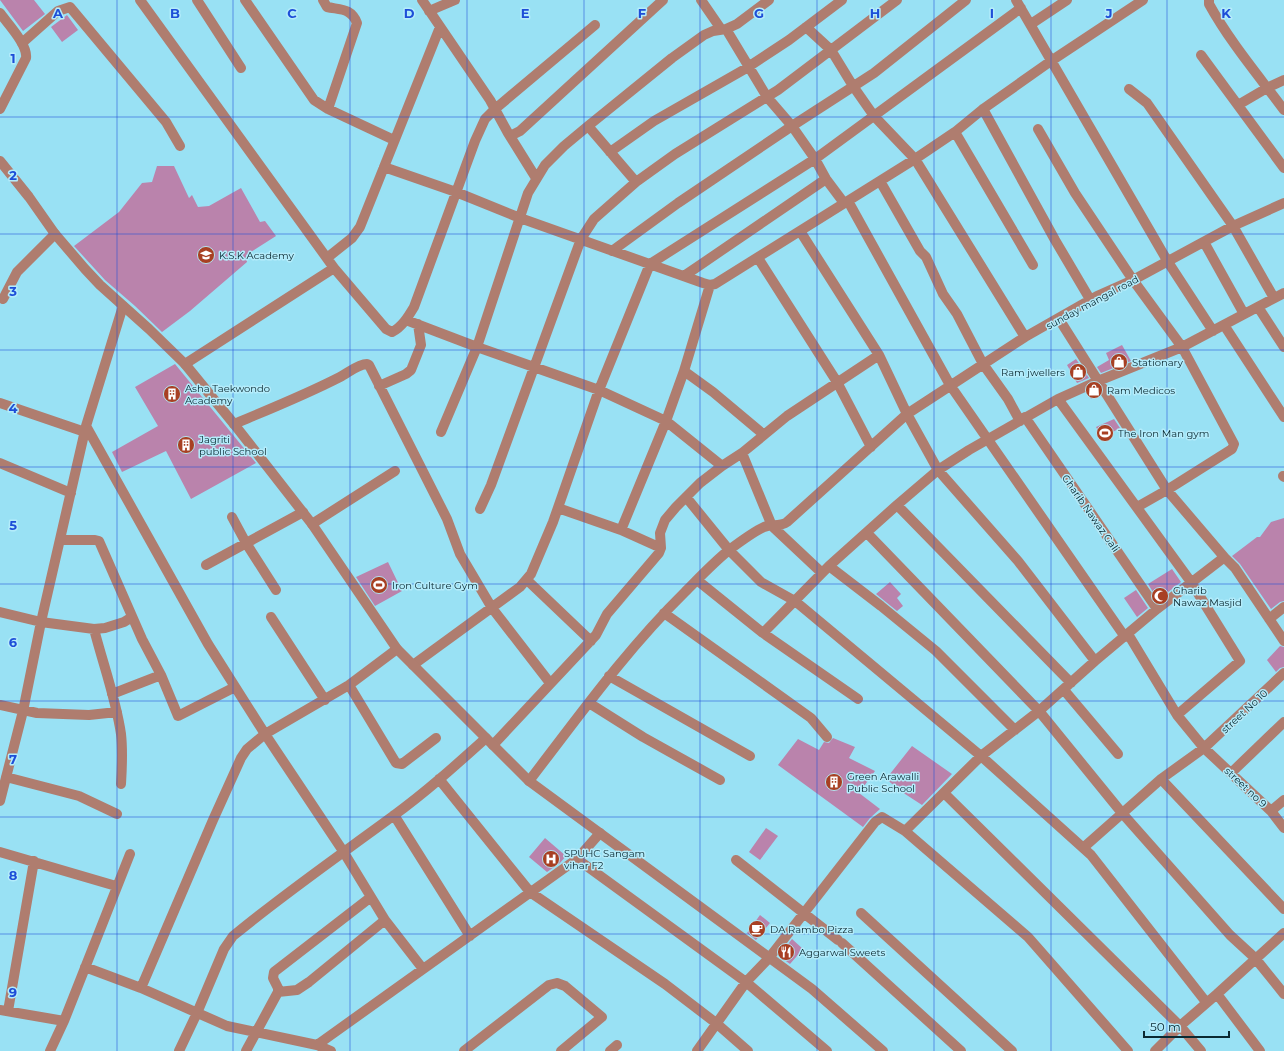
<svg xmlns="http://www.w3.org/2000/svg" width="1284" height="1051" font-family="Montserrat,sans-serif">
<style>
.building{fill:#ba83ac}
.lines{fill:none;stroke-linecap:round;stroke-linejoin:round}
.minor{stroke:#af7d6f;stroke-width:10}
.tertiary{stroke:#af7d6f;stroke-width:10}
.grid{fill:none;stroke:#1d4ed8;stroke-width:1;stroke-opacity:0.55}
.labels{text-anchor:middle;stroke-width:3;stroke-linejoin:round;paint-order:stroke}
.poi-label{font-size:10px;fill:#0a2931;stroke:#b4ecfb;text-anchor:start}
.street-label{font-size:10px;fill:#0a2931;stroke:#b4ecfb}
.grid-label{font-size:13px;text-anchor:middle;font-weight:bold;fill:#1d4ed8;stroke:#b4ecfb;stroke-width:3;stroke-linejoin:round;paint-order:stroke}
</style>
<rect width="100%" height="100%" fill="#99e1f4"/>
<!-- building -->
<path class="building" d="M 0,0 L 34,0 L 45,14 L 23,31 Z
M 67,15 L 78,30 L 62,42 L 51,27 Z
M 157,166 L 174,166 L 189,198 L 192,195 L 198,207 L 209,206 L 241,188 L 260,222 L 265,221 L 276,236 L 246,255 L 247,262 L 190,311 L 162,332 L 135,306 L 105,280 L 74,246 L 119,212 L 142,183 L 152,182 Z
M 1122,345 L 1131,361 L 1101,373 L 1097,367 L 1109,360 L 1106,353 Z
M 1076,359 L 1089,378 L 1077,383 L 1067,365 Z
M 175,364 L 256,463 L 191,499 L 166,451 L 122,472 L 112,452 L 158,426 L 135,387 Z
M 1096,389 L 1099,394 L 1091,399 L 1088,393 Z
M 1114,419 L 1120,428 L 1102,438 L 1096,427 Z
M 1284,518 L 1284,601 L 1280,602 L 1271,609 L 1240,564 L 1232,556 L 1257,537 L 1260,537 L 1271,522 Z
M 388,562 L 402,591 L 375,606 L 356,577 Z
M 1172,569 L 1181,582 L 1158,600 L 1148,584 Z
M 890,582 L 901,594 L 897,598 L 903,606 L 897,611 L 876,594 Z
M 1136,590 L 1148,608 L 1137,617 L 1124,598 Z
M 1280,646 L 1284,647 L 1284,667 L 1280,668 L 1276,672 L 1267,660 Z
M 833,738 L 855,747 L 849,758 L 875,771 L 859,793 L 880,809 L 870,818 L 863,827 L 778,765 L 798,739 L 819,750 L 824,742 L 829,743 Z
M 912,746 L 952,774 L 922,805 L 902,792 L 886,779 Z
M 766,828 L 778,836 L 760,860 L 749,852 Z
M 545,838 L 566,856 L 560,863 L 547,872 L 529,857 Z
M 760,915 L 770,923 L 756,940 L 747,933 Z
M 792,939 L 803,949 L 790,964 L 779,956 Z"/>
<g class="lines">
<!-- minor -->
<path class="minor" d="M 140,0 L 334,268 L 386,329 L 392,332 C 402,327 408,317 414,307 L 475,141 L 485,119 L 495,109 L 595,25
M 197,0 L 241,68
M 245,0 L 314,100 L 328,109 L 394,140
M 323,0 L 327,7 C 341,10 351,8 357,23 L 328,109
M 422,0 L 490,100 L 508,133 L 536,178
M 701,0 L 721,29
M 1016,0 L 1168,262 L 1213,331
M 1209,0 L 1209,4 C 1230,42 1258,75 1284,110
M 429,11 L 455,0
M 1031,24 L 1067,0
M 806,27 L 831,50 L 853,86 L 874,116 L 915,159 L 1025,337
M 726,29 L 767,97 L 792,126 L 815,159 L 826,179 L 844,203
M 22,43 L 58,11 L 70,7 L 166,122 L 180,146
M 1201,55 L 1284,168
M 1129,89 L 1147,103 L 1233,226 L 1274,298
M 1238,105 L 1267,88 L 1284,80
M 983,109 L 1055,240 L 1091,301
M 588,126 L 636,182
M 1038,129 L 1075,193 L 1133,280 L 1182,347 L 1234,444 L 1232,449 L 1167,490 L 1137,507
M 955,132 L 1033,265
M 510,136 L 520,131 L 663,0
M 610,152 L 654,121 L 745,69 L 789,40 L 842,0
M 384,167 L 456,192 L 520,218 L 703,283 L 710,285 L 715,284 L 915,159 L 955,132 L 983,109 L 1051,61 L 1143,0
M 880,181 L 920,251 L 926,257 L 943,294 L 957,314 L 983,364 L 1008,399 L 1020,421
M 848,201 L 950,385 L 1125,637
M 800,231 L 879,355 L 907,414 L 1025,337 L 1097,296 L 1133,280 L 1233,226 L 1284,203
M 1204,242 L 1244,314
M 612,251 L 678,203 L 792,126 L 874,73 L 966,0
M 327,258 L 352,238 L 360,227 L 440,27
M 758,258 L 837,382 L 871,447
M 684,276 L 826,179
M 3,299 L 17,272 L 55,234
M 1258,307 L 1284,347
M 1059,319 L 1167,490 L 1225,558
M 406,320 L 477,347 L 599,390 L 666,421 L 722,466
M 1224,325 L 1284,417
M 185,364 L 334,268
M 684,371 L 713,392 L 763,434
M 379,386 L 406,374 L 411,370 L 421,345 L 418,324
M 1058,399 L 1191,582 L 1240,661 L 1177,715
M 0,403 L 85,432
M 1025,417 L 1157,609
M 234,424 C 270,409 305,395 340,377 C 348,373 358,364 367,364 L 369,365 L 447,519 L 460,554 L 492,608 L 550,683
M 86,426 L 208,644 L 265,734 L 343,851 L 385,920 L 423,969
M 441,432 L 477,347 L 528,193 L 545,165 L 564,146 L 588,126 L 672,58 L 704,35 L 713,31 L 726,29 L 737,24 L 769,0
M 742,453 L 772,526 L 822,573
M 0,463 L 71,493
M 1283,476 L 1284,477
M 686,497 L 729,550 L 761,582 L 795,601 L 981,756 L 1091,855 L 1206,1002
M 897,505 L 1071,683
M 558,508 L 621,530 L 661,548
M 480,509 L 491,485 L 581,239 L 594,219 L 636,182 L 675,154 L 778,90 L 897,0
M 232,517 L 246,543 L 276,590
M 312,524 L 395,471
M 621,530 L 666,421 L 684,371 L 710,285
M 867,533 L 1039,711 L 1122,813 L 1230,935 L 1255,958 L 1284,994
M 60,540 L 95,540 L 99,541 L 142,639 L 161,675 L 178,716 L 235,687
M 206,565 L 303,512
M 829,566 L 881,606 L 936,651 L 1015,730
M 527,580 L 591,641
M 697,580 L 763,633 L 858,699
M 0,612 L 41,622 L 94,629 L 105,628 L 124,622 L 132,617
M 664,613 L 811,718 L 827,737
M 271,617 L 325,700
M 1269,619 L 1284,607
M 94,629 C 103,664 116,699 121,734 C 123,751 122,767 121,784
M 763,633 L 829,566 L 897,505 L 938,470 L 1018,561 L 1095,661
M 1128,634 L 1177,715 L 1204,748 L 1271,811 L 1284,828
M 413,665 L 520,587 L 531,574 L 553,522 L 599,390 L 650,264 L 815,159 L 1021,8
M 609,676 L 750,756
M 349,685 L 396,763 L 402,764 L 436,738
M 1064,690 L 1118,754
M 112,694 L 161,675
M 589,703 L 643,737 L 720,780
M 0,705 L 37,713 L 89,715 L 117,712
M 493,745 L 596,635 L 607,614 L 659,553 L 661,548 L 660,533 L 665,520 L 676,507 L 700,483 L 722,466 L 742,453 L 787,416 L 879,355
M 1231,773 L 1284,722
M 6,777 L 79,796 L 117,814
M 439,779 L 530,892 L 665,984 L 716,1023 L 748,1051
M 1161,779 L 1284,909
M 529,781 C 579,716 626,650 685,592 C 699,578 713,563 729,550 C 737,544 755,531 764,527 C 772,524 780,527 787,522 L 907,414 L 938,470 L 969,450 L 1058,399 L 1098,381 L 1182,347 L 1284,293
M 944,793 L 1180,1026 L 1201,1051
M 0,801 L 23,711 L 41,622 L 86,426 L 123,306
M 1271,811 L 1284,800
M 394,815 L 470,936
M 905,831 L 981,756 L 1039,711 L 1095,661 L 1157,609 L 1222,559 L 1225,558 L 1235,568 L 1284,641
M 1083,848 L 1161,779 L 1204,748 L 1284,673
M 0,852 L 116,886
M 577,859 L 600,833
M 736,860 L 838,940
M 861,913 L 1012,1051
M 842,943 L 961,1051
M 85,967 L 141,988 L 227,1026 L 317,1045 L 331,1051
M 141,988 L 213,820 L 241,758 L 247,749 L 265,734 L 349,685 L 397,649
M 278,992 L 297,990 L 309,982 L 385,920
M 1217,994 L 1260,1051
M 0,1010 L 64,1021
M 8,1011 L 34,861
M 317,1045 L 577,859 L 746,982 L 827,1051
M 50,1051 L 64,1021 L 130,854
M 179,1051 L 197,1013 L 224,949 L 233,936 C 285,893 340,855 393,816 C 426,792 456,765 486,738
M 246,1051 L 278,992 L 278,988 L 273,978 L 274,972 L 371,897
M 464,1051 L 549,985 L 557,983 L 565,986 L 602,1017 L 561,1051
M 610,1051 L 617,1045
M 697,1051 L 746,982 L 769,958 L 875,822 L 882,817 L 905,831 L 1028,937 L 1128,1051
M 1155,1051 L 1180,1026 L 1217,994 L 1284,933"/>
<!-- tertiary -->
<path class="tertiary" d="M 0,13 C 8,24 28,45 26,58 L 0,109
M 0,161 L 29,197 L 55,234 L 85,269 L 100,285 L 149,329 L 185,364 L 234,424 L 312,524 L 397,649 L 529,781 L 812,989 L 883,1051"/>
</g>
<!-- grid -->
<path class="grid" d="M 117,0 L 117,1051M 233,0 L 233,1051M 350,0 L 350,1051M 467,0 L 467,1051M 584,0 L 584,1051M 700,0 L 700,1051M 817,0 L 817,1051M 934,0 L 934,1051M 1051,0 L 1051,1051M 1167,0 L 1167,1051M 0,117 L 1284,117M 0,234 L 1284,234M 0,350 L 1284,350M 0,467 L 1284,467M 0,584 L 1284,584M 0,701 L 1284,701M 0,817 L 1284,817M 0,934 L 1284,934"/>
<!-- icons -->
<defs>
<g id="school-disc" transform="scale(0.9)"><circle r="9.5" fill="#a84023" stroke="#b4ecfb"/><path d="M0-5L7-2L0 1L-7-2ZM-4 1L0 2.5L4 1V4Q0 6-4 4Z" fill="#fff"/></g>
<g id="shop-disc" transform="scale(0.9)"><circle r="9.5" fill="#a84023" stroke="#b4ecfb"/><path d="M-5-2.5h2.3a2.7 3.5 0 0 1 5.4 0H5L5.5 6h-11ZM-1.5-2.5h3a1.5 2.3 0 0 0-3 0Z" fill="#fff"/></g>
<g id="building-disc" transform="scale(0.9)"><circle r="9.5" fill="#a84023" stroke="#b4ecfb"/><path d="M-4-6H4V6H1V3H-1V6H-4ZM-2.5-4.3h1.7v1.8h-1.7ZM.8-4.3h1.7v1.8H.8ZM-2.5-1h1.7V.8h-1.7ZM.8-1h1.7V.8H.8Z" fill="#fff"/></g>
<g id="stadium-disc" transform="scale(0.9)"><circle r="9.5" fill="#a84023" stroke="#b4ecfb"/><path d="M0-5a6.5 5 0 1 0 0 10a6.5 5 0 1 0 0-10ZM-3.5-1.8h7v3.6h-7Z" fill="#fff"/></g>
<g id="mosque-disc" transform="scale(0.9)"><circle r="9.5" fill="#a84023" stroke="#b4ecfb"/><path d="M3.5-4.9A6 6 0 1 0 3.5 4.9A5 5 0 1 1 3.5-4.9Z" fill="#fff"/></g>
<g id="hospital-disc" transform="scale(0.9)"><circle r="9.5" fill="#a84023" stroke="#b4ecfb"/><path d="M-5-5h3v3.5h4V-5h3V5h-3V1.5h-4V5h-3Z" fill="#fff"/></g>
<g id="cafe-disc" transform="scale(0.9)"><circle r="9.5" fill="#a84023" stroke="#b4ecfb"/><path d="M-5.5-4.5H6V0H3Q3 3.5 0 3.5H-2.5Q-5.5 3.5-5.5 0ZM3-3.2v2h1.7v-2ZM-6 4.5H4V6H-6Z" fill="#fff"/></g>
<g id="restaurant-disc" transform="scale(0.9)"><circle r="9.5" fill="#a84023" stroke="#b4ecfb"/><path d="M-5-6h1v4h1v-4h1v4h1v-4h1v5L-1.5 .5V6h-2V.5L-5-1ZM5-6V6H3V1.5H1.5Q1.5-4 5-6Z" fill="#fff"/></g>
</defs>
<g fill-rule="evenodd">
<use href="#school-disc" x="206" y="255"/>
<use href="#shop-disc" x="1119" y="362"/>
<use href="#shop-disc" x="1078" y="372"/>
<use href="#shop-disc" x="1094" y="390"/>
<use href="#building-disc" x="172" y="394"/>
<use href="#stadium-disc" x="1105" y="433"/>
<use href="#building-disc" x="186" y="445"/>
<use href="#stadium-disc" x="379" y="585"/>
<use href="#mosque-disc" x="1160" y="596"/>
<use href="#building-disc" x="834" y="782"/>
<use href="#hospital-disc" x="551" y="859"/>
<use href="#cafe-disc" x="757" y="929"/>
<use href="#restaurant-disc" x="786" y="952"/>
</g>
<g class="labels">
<!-- poi labels -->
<g class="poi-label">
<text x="219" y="259">K.S.K Academy</text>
<text x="1132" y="366">Stationary</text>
<text x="1065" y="376" text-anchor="end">Ram jwellers</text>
<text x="185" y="392">Asha Taekwondo<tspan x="185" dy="12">Academy</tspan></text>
<text x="1107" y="394">Ram Medicos</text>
<text x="1118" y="437">The Iron Man gym</text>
<text x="199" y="443">Jagriti<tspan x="199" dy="12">public School</tspan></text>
<text x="392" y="589">Iron Culture Gym</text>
<text x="1173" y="594">Gharib<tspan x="1173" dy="12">Nawaz Masjid</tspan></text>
<text x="847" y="780">Green Arawalli<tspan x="847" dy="12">Public School</tspan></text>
<text x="564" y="857">SPUHC Sangam<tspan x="564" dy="12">vihar F2</tspan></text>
<text x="770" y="933">DA Rambo Pizza</text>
<text x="799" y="956">Aggarwal Sweets</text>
</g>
<!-- street labels -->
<g class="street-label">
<text transform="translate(1092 302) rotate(-28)" y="4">sunday mangal road</text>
<text transform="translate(1091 513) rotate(55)" y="4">Gharib Nawaz Gali</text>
<text transform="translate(1244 711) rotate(-43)" y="4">street No 10</text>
<text transform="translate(1246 787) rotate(43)" y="4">street no 9</text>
</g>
</g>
<g class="grid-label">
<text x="58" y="18">A</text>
<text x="175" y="18">B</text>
<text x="292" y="18">C</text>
<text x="409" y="18">D</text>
<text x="525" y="18">E</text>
<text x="642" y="18">F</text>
<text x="759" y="18">G</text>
<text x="875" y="18">H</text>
<text x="992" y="18">I</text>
<text x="1109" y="18">J</text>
<text x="1226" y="18">K</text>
<text x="13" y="63">1</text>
<text x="13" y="180">2</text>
<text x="13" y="296">3</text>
<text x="13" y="413">4</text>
<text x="13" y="530">5</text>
<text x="13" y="647">6</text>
<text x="13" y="764">7</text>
<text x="13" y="880">8</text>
<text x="13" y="997">9</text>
</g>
<!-- scale -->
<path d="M1144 1031v6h85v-6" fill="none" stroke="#0a2931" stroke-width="2"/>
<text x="1150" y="1031" font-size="12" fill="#0a2931" stroke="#b4ecfb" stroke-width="3" paint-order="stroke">50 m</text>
</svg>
